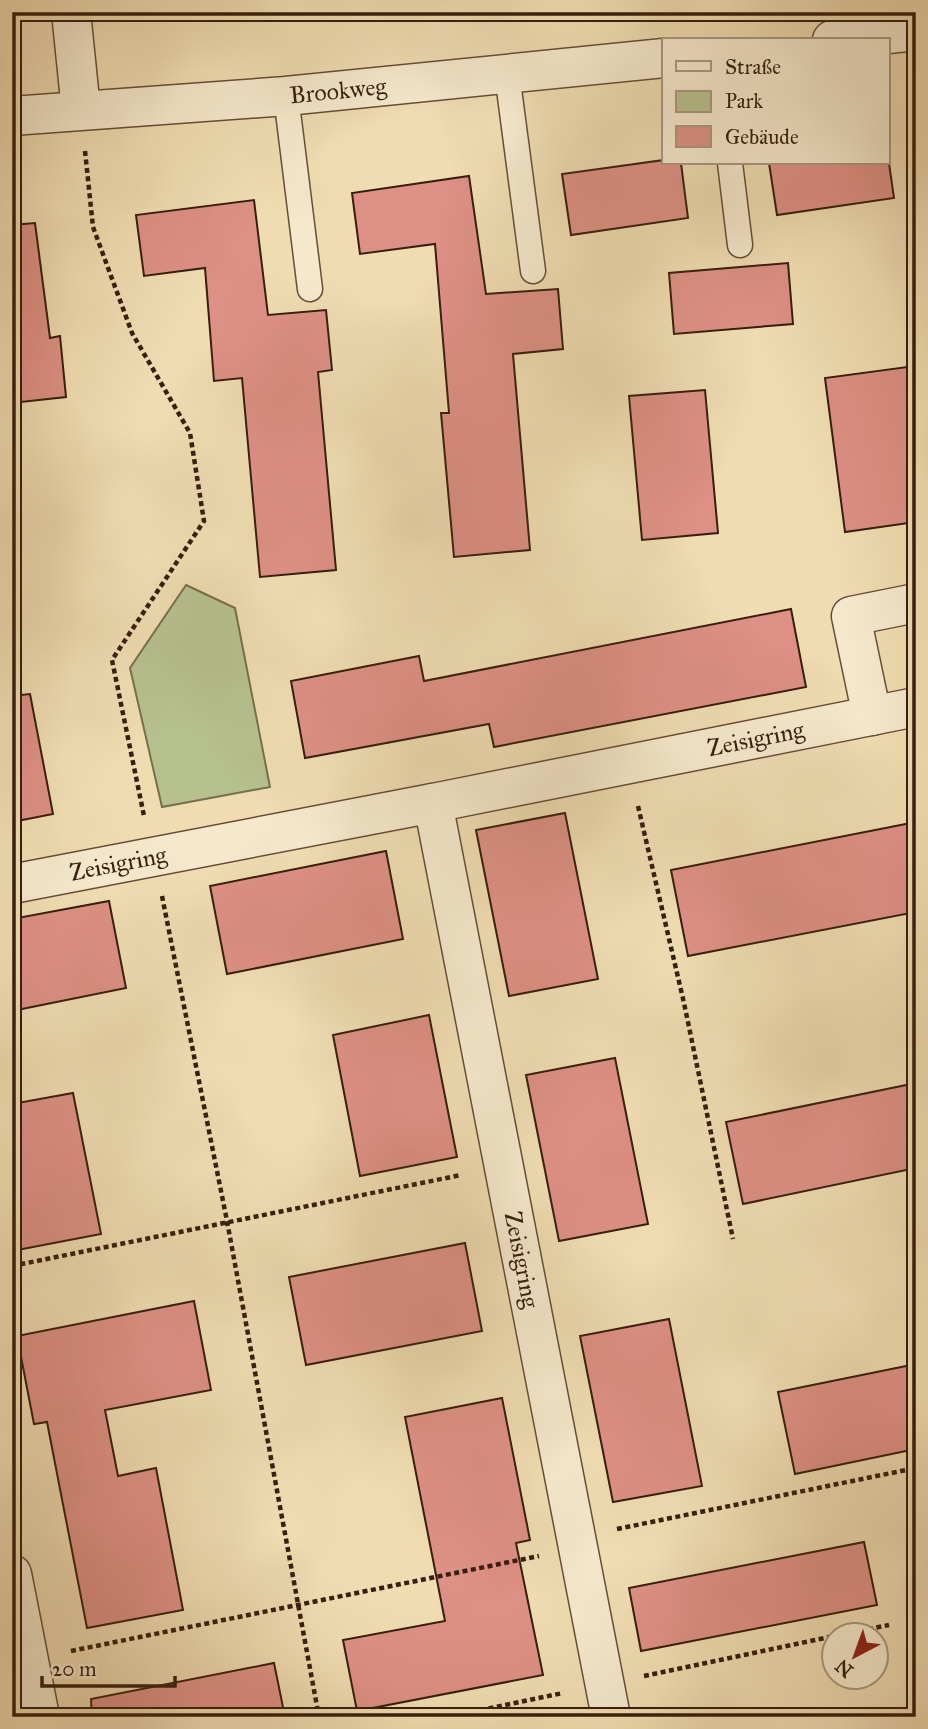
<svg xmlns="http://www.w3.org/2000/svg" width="928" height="1729" font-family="'IM FELL Great Primer',serif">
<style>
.green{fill:#b6c18e;stroke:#76704e;stroke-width:2}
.building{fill:#dd9085;stroke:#371e0e;stroke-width:2}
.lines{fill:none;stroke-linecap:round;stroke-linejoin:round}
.service-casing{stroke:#654e37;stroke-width:27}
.minor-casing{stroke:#654e37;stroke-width:41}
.path{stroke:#371e0e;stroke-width:4.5;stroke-dasharray:5 3.5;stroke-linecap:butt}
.service{stroke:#f5e8cc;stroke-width:24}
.minor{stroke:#f5e8cc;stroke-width:38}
.labels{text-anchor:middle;stroke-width:5;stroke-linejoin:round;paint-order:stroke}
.street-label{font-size:24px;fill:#371e0e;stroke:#f5e8cc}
</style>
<rect width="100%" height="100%" fill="#efdcb1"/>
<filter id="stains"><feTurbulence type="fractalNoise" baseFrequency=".00286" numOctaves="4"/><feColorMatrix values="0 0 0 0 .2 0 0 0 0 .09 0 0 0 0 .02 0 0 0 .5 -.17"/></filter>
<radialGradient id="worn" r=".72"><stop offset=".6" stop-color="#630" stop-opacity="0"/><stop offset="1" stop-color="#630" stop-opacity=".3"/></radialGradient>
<!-- green -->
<path class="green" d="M 186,585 L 235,608 L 270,787 L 162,807 L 130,668 Z"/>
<!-- building -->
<path class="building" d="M 664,160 L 664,163 L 681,163 L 688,218 L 571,235 L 562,174 Z
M 769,163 L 889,163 L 894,198 L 777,215 Z
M 469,176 L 486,294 L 558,289 L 563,349 L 513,354 L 530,550 L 454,557 L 441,413 L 449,413 L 435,244 L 360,254 L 352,193 Z
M 254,200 L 268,315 L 326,310 L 332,370 L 318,372 L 336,570 L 260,577 L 242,378 L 214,381 L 205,268 L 144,276 L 136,215 Z
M 35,223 L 50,338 L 60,336 L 66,397 L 12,403 L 12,225 Z
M 788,263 L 793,324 L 674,334 L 669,273 Z
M 907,367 L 916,432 L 916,522 L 845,532 L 825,378 Z
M 705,390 L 718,533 L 642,540 L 629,396 Z
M 791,609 L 806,687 L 494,747 L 489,724 L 305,758 L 291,681 L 419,656 L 424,681 Z
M 30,694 L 53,814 L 12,822 L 12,696 Z
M 565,813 L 598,979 L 509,996 L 476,830 Z
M 916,822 L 916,912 L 688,956 L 671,870 Z
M 386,851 L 403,939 L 227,974 L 210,886 Z
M 109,901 L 126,988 L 12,1011 L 12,919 Z
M 429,1015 L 457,1157 L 360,1176 L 333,1035 Z
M 615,1058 L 648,1224 L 559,1241 L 526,1075 Z
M 916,1083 L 916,1168 L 743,1204 L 726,1122 Z
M 73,1093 L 101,1234 L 12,1251 L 12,1104 Z
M 465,1243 L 482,1331 L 306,1365 L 289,1277 Z
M 194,1301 L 211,1390 L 105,1410 L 118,1476 L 156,1468 L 183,1610 L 87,1628 L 47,1422 L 34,1424 L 17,1336 Z
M 669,1319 L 702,1486 L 613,1502 L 580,1336 Z
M 916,1364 L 916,1449 L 795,1474 L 778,1392 Z
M 502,1398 L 530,1540 L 516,1543 L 543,1675 L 357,1711 L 343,1640 L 445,1621 L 405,1417 Z
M 864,1542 L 877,1605 L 641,1651 L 629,1588 Z
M 274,1663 L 285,1717 L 92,1717 L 91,1699 Z"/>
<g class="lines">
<!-- service casing -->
<g class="service-casing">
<path id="service" d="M 507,74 L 533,271
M 286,96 L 310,289
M 730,163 L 740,245"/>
</g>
<!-- minor casing -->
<g class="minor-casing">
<g id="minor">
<path d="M 71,12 L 81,110"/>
<path d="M 832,40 L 916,31"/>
<path id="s1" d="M 12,116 L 286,96 L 664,58"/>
<path d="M 872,716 L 851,616 L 916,603"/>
<path id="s2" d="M 433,803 L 916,707"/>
<path id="s3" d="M 12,884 L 433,803 L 611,1717"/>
<path d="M 12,1574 L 40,1717"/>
</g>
</g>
<!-- path -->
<path class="path" d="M 85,151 L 93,227 L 132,333 L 190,433 L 204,521 L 112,660 L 144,816
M 638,806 L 684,1003 L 733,1239
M 162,896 L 227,1221 L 319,1717
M 12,1266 L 461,1175
M 617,1529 L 916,1468
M 843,1634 L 889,1625
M 71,1651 L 539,1556
M 644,1676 L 834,1636
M 447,1717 L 563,1693"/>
<!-- service -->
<use href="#service" class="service"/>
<!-- minor -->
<use href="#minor" class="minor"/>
</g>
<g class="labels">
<!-- street labels -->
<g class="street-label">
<text dy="8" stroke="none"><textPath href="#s1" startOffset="327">Brookweg</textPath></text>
<text dy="8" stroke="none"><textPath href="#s2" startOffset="329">Zeisigring</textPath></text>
<text dy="8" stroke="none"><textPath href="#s3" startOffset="108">Zeisigring</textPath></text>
<text dy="8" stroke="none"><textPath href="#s3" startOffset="894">Zeisigring</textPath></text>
</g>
</g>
<!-- margin -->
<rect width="928" height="1729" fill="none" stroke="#efdcb1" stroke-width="42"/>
<rect x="14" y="14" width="900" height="1701" fill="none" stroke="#371e0e" stroke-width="3.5"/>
<rect x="21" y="21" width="886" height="1687" fill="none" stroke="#371e0e" stroke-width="2"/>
<!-- legend -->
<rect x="662" y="38" width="228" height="126" fill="#f5e8cc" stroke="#a99780" stroke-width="2"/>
<rect x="676" y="61" width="35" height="10" fill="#f5e8cc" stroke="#a99780" stroke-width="2"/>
<text x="725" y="74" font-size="21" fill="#371e0e">Straße</text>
<rect x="676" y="91" width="35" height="21" fill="#b6c18e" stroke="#a99780" stroke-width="2"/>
<text x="725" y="108" font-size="21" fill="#371e0e">Park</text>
<rect x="676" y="126" width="35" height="21" fill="#dd9085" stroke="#a99780" stroke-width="2"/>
<text x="725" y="144" font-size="21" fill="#371e0e">Gebäude</text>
<!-- north arrow -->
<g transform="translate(855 1656) rotate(221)"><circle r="33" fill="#f5e8cc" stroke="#a99780" stroke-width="2"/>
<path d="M0-5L12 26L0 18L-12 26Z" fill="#8f2418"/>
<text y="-10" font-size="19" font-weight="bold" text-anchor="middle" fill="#371e0e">N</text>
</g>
<!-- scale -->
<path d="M42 1676v10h133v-10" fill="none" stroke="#371e0e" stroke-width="3.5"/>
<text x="52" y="1676" font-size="21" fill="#371e0e" stroke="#f5e8cc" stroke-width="5" paint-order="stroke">20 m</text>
<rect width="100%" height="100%" filter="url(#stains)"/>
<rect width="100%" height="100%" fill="url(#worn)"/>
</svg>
